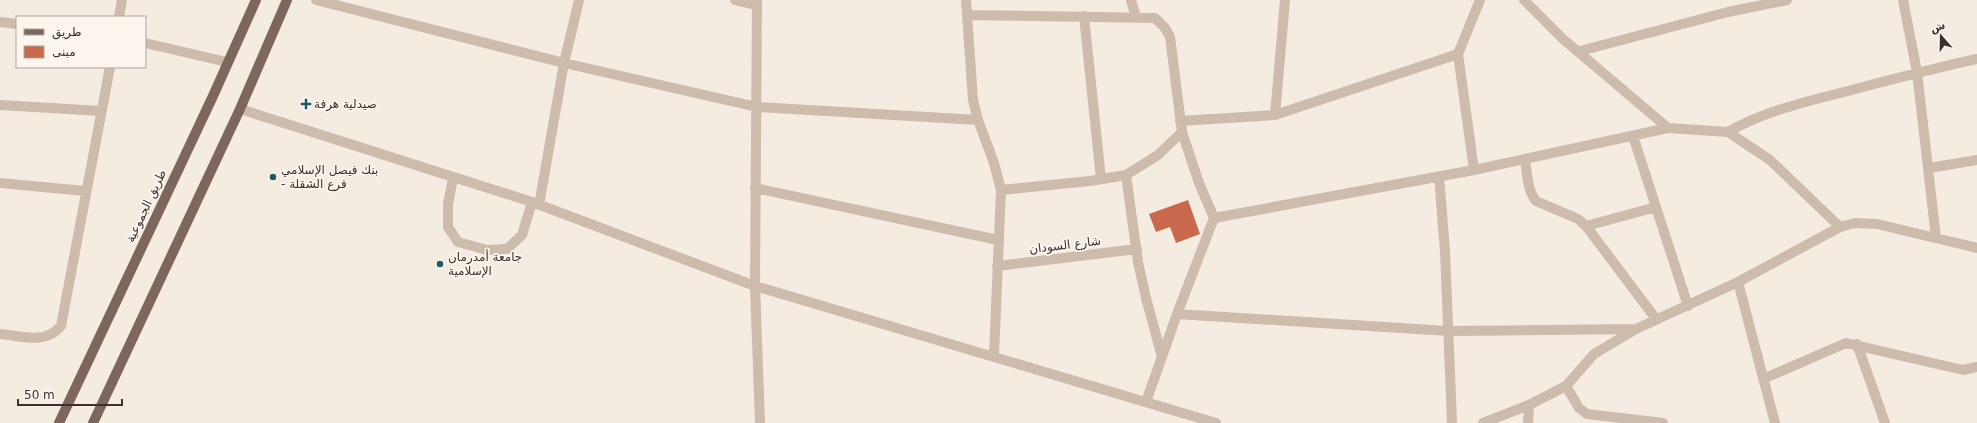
<svg xmlns="http://www.w3.org/2000/svg" width="1977" height="423" font-family="'DejaVu Sans',Cairo,sans-serif">
<style>
.building{fill:#c8694b}
.lines{fill:none;stroke-linecap:round;stroke-linejoin:round}
.minor{stroke:#cdbbac;stroke-width:10}
.major{stroke:#7d675c;stroke-width:10}
.poi-dot{fill:#1f5a5e;stroke:#fbf5ee;stroke-width:1.5}
.labels{text-anchor:middle;stroke-width:3.5;stroke-linejoin:round;paint-order:stroke}
.poi-label{font-size:12px;fill:#3b302b;stroke:#fbf5ee;text-anchor:start}
.street-label{font-size:12px;fill:#3b302b;stroke:#fbf5ee}
</style>
<rect width="100%" height="100%" fill="#f4ebe1"/>
<!-- building -->
<path class="building" d="M 1188,200 L 1200,234 L 1176,243 L 1170,227 L 1156,232 L 1149,214 Z"/>
<g class="lines">
<!-- minor -->
<path class="minor" d="M 316,0 L 564,63 L 757,107 L 978,120
M 735,0 L 757,5
M 757,0 L 755,286 L 760,423
M 966,0 L 973,100 L 978,120 L 994,163 L 1001,190 L 994,356
M 1131,0 L 1136,17
M 1524,0 L 1563,39 L 1668,128
M 1903,0 L 1917,72 L 1936,238
M 967,15 L 1155,18 L 1165,28 L 1170,37 L 1182,132 L 1199,183 L 1214,218
M 1084,16 L 1101,179
M 119,17 L 122,0
M 0,22 L 17,24
M 145,43 L 227,62
M 1580,51 L 1728,12 L 1787,0
M 0,105 L 101,111
M 240,109 L 532,202 L 755,286 L 1216,423
M 1275,115 L 1285,0
M 1180,121 L 1275,115 L 1458,54
M 1728,132 C 1763,112 1801,103 1840,93 C 1886,81 1931,69 1977,59
M 1633,136 L 1688,306
M 1525,159 C 1527,173 1527,189 1536,201 L 1578,219 L 1586,226 L 1656,319
M 1929,168 L 1977,160
M 1474,170 L 1458,54 L 1480,0
M 1126,175 L 1138,262 L 1146,298 L 1162,357
M 1439,176 L 1445,251 L 1452,423
M 453,178 L 448,204 L 448,227 L 458,242 L 487,250 L 507,249 L 522,235 L 532,202
M 0,183 L 85,191
M 755,188 L 998,240
M 1001,190 L 1090,181 L 1126,175 L 1158,155 L 1182,132
M 539,205 L 564,63 L 579,0
M 1586,226 L 1656,207
M 997,266 L 1137,249
M 1738,282 L 1775,423
M 1177,314 L 1214,218 L 1474,170 L 1668,128 L 1728,132 L 1770,160 L 1840,227 L 1855,223 L 1877,224 L 1977,248
M 0,334 C 22,336 45,345 61,326 L 110,67
M 1857,344 L 1885,423
M 1763,379 L 1846,343 L 1963,370 L 1977,367
M 1566,386 L 1579,408 L 1587,414 L 1663,423
M 1146,402 L 1177,314 L 1448,331 L 1636,329
M 1483,423 L 1529,405 L 1566,386 L 1594,354 L 1636,329 L 1738,282 L 1840,227
M 1528,423 L 1529,405"/>
<!-- major -->
<path class="major" d="M 59,423 L 213,96 L 256,0
M 93,423 L 240,109 L 287,0"/>
</g>
<!-- markers -->
<g class="poi-dot">
<path d="M304 98h4v4h4v4h-4v4h-4v-4h-4v-4h4z"/>
<circle cx="273" cy="177" r="4"/>
<circle cx="440" cy="264" r="4"/>
</g>
<g class="labels">
<!-- poi labels -->
<g class="poi-label">
<text x="314" y="108">صيدلية هرفة</text>
<text x="281" y="174">بنك فيصل الإسلامي<tspan x="281" dy="14">- فرع الشقلة</tspan></text>
<text x="448" y="261">جامعة أمدرمان<tspan x="448" dy="14">الإسلامية</tspan></text>
</g>
<!-- street labels -->
<g class="street-label">
<text transform="translate(146 206) rotate(-65)" y="4">طريق الجموعية</text>
<text transform="translate(1065 245) rotate(-7)" y="4">شارع السودان</text>
</g>
</g>
<!-- legend -->
<rect x="16" y="16" width="130" height="52" fill="#fbf5ee" stroke="#aea6a0"/>
<rect x="24" y="29" width="20" height="6" fill="#7d675c" stroke="#aea6a0"/>
<text x="52" y="36" font-size="12" fill="#3b302b">طريق</text>
<rect x="24" y="46" width="20" height="12" fill="#c8694b" stroke="#aea6a0"/>
<text x="52" y="56" font-size="12" fill="#3b302b">مبنى</text>
<!-- north arrow -->
<g transform="translate(1941 36) rotate(340)" stroke="#fbf5ee" stroke-width="3" paint-order="stroke">
<path d="M0-3L7 15L0 10L-7 15Z" fill="#3b302b"/>
<text y="-6" font-size="11" font-weight="bold" text-anchor="middle" fill="#3b302b">ش</text>
</g>
<!-- scale -->
<path d="M18 399v6h104v-6" fill="none" stroke="#3b302b" stroke-width="2"/>
<text x="24" y="399" font-size="12" fill="#3b302b" stroke="#fbf5ee" stroke-width="3" paint-order="stroke">50 m</text>
</svg>
